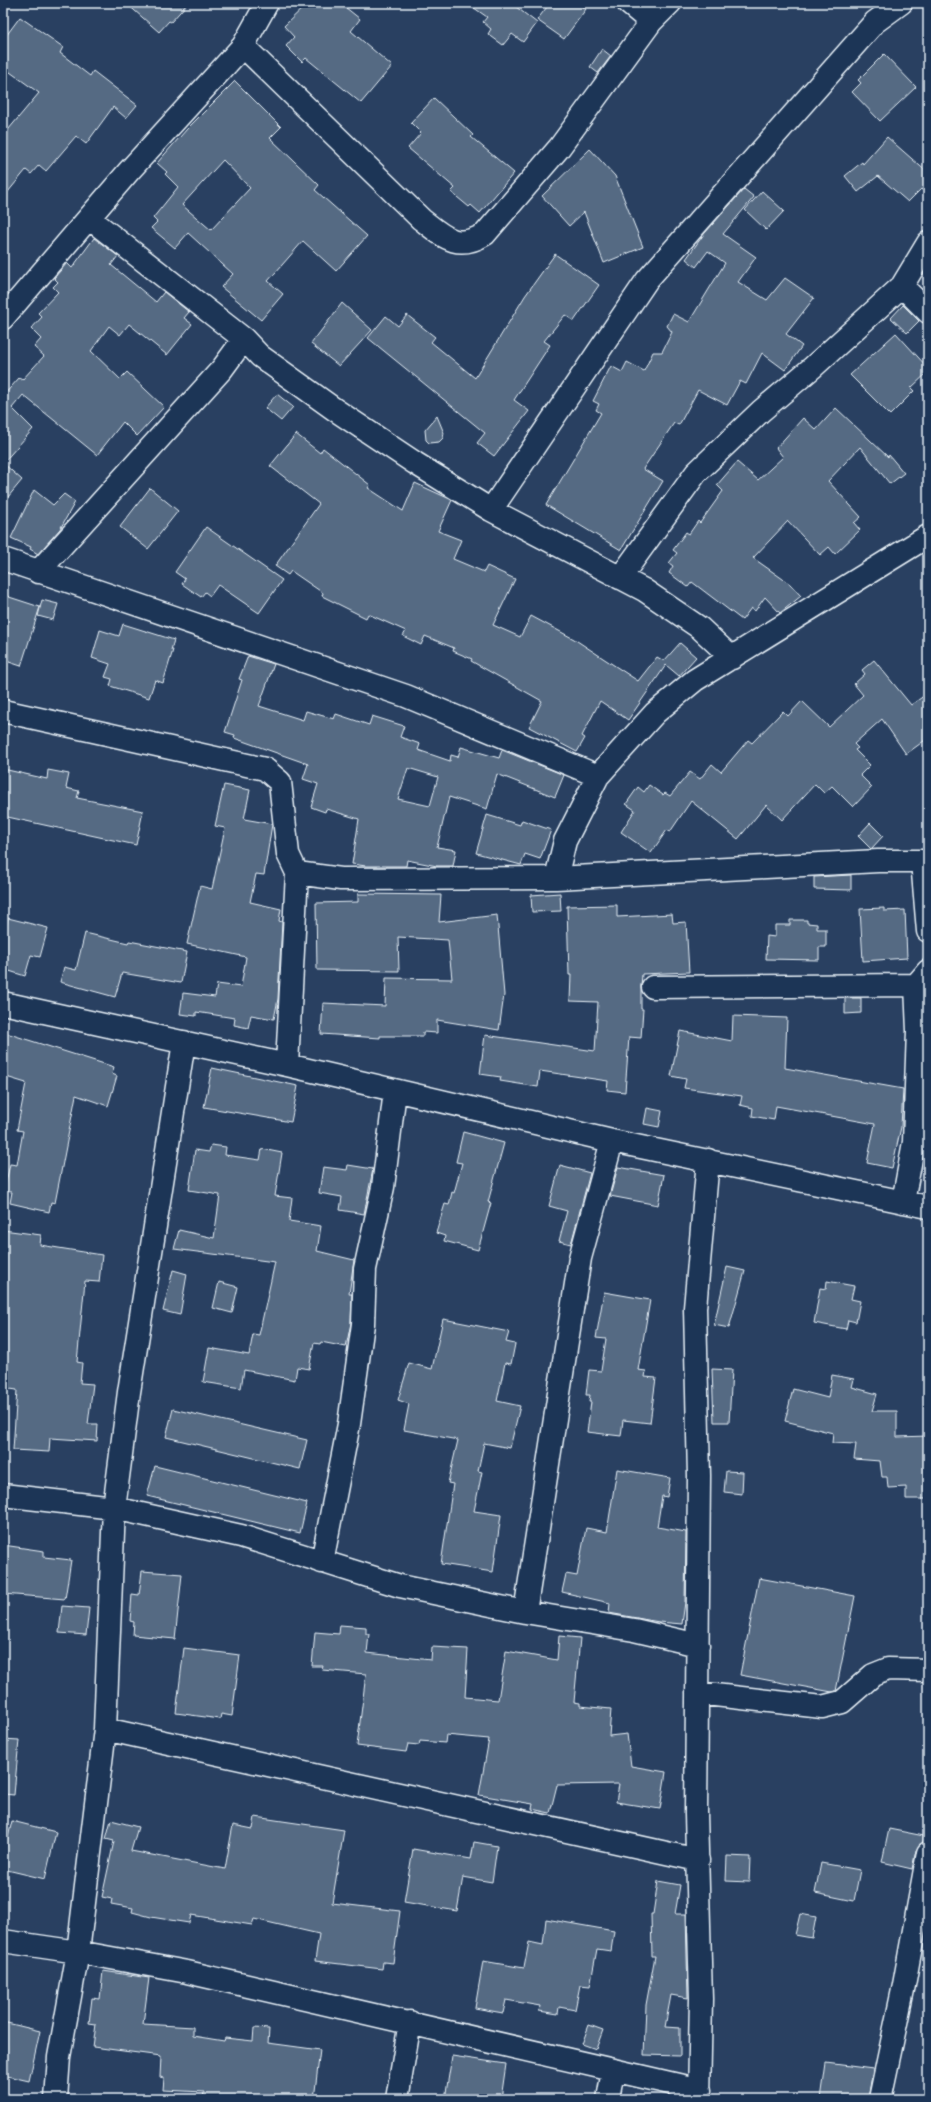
<svg xmlns="http://www.w3.org/2000/svg" width="931" height="2102" font-family="Caveat,sans-serif">
<style>
.building{fill:#556a83;stroke:#e8f1f8;fill-rule:evenodd}
.lines{fill:none;stroke-linecap:round;stroke-linejoin:round}
.minor-casing{stroke:#e8f1f8;stroke-width:25}
.minor{stroke:#1d3557;stroke-width:22}
</style>
<rect width="100%" height="100%" fill="#294061"/>
<filter id="ink" filterUnits="userSpaceOnUse"><feTurbulence type="fractalNoise" baseFrequency=".025" numOctaves="2"/><feDisplacementMap in="SourceGraphic" scale="8" xChannelSelector="R" yChannelSelector="G"/><feConvolveMatrix kernelMatrix="1 2 1 2 8 2 1 2 1" color-interpolation-filters="sRGB"/></filter>
<g filter="url(#ink)">
<!-- building -->
<path class="building" d="M 126,3 L 188,3 L 171,22 L 169,21 L 159,32 Z
M 308,3 L 340,3 L 360,19 L 351,31 L 392,66 L 361,103 L 306,58 L 302,62 L 286,46 L 294,37 L 284,26 Z
M 467,3 L 511,3 L 537,23 L 523,42 L 512,34 L 503,45 L 488,34 L 491,29 L 483,22 L 487,17 Z
M 550,3 L 577,3 L 586,9 L 564,39 L 537,20 Z
M 20,17 L 63,47 L 60,53 L 90,76 L 93,71 L 137,105 L 126,118 L 113,107 L 86,144 L 76,136 L 46,171 L 39,165 L 31,174 L 26,170 L 3,198 L 3,136 L 39,93 L 3,67 L 3,40 Z
M 602,49 L 611,56 L 598,73 L 590,67 Z
M 884,54 L 916,87 L 880,121 L 852,92 L 861,83 L 858,80 Z
M 235,81 L 281,127 L 270,138 L 319,185 L 315,190 L 367,236 L 336,271 L 303,241 L 268,281 L 283,294 L 261,320 L 221,287 L 233,274 L 188,233 L 175,248 L 151,228 L 157,222 L 153,218 L 178,187 L 165,174 L 167,172 L 157,163 L 187,129 ZM 223,160 L 250,188 L 211,230 L 182,205 Z
M 434,98 L 473,135 L 471,137 L 514,173 L 480,213 L 471,205 L 469,207 L 451,192 L 455,188 L 408,148 L 421,133 L 411,123 Z
M 887,137 L 928,173 L 928,195 L 921,189 L 908,202 L 878,176 L 858,192 L 845,176 L 862,162 L 863,164 Z
M 590,149 L 615,176 L 643,247 L 604,263 L 584,212 L 569,226 L 542,196 Z
M 744,189 L 754,197 L 723,234 L 756,257 L 738,282 L 767,300 L 785,278 L 814,298 L 786,334 L 802,346 L 785,370 L 762,353 L 746,384 L 740,381 L 727,405 L 698,390 L 679,425 L 674,423 L 643,469 L 663,481 L 621,550 L 546,505 L 601,413 L 596,410 L 599,404 L 593,401 L 611,366 L 622,372 L 627,362 L 644,371 L 653,352 L 662,352 L 672,332 L 667,326 L 673,314 L 689,322 L 725,263 L 708,251 L 696,267 L 686,259 L 704,234 Z
M 762,191 L 784,211 L 766,230 L 745,210 Z
M 94,238 L 118,256 L 111,265 L 156,302 L 164,292 L 189,312 L 184,318 L 192,324 L 167,355 L 129,324 L 120,335 L 109,326 L 91,351 L 120,379 L 127,372 L 164,407 L 137,436 L 123,422 L 97,455 L 23,395 L 12,408 L 33,429 L 3,463 L 3,396 L 19,378 L 22,380 L 44,356 L 34,347 L 41,339 L 31,329 L 42,317 L 38,313 L 58,292 L 53,287 L 58,282 L 54,278 L 67,263 L 72,268 Z
M 555,254 L 599,285 L 574,321 L 565,315 L 544,341 L 550,345 L 514,400 L 529,411 L 494,456 L 477,443 L 485,433 L 368,338 L 386,316 L 398,326 L 407,315 L 435,337 L 431,342 L 475,378 L 525,296 Z
M 342,303 L 372,330 L 339,366 L 311,344 Z
M 903,305 L 919,321 L 907,333 L 891,318 Z
M 896,333 L 928,368 L 928,372 L 911,388 L 914,391 L 890,415 L 850,375 Z
M 277,394 L 293,407 L 281,421 L 265,408 Z
M 836,408 L 888,457 L 889,455 L 904,473 L 890,484 L 860,447 L 828,481 L 861,517 L 854,523 L 860,530 L 835,554 L 829,547 L 820,555 L 788,521 L 753,558 L 790,584 L 801,596 L 780,613 L 765,597 L 755,611 L 751,608 L 742,620 L 692,582 L 688,587 L 669,573 L 673,566 L 669,563 L 677,553 L 673,550 L 686,532 L 689,534 L 698,521 L 700,523 L 723,491 L 717,485 L 737,462 L 758,480 L 783,457 L 776,448 L 803,418 L 816,430 Z
M 437,416 L 444,433 L 443,438 L 439,442 L 429,443 L 426,440 L 425,430 Z
M 296,434 L 320,453 L 323,448 L 370,485 L 368,488 L 403,511 L 415,483 L 452,500 L 438,531 L 461,540 L 453,559 L 484,572 L 487,566 L 515,579 L 493,625 L 520,637 L 531,616 L 574,639 L 638,681 L 657,657 L 664,661 L 680,643 L 696,657 L 679,676 L 666,665 L 628,720 L 600,701 L 582,736 L 585,738 L 577,752 L 529,727 L 542,701 L 471,661 L 472,659 L 453,651 L 454,648 L 425,636 L 421,645 L 403,636 L 406,631 L 368,614 L 366,618 L 322,596 L 323,593 L 291,571 L 288,575 L 275,566 L 319,504 L 270,466 Z
M 3,463 L 22,480 L 3,503 Z
M 150,488 L 178,511 L 148,549 L 120,527 Z
M 34,490 L 53,505 L 64,494 L 75,502 L 60,529 L 38,554 L 30,549 L 31,547 L 11,538 Z
M 206,527 L 282,580 L 259,613 L 218,585 L 210,596 L 205,592 L 201,597 L 182,584 L 185,579 L 175,572 Z
M 3,595 L 40,607 L 21,666 L 3,660 Z
M 42,600 L 58,604 L 53,620 L 38,616 Z
M 123,624 L 174,640 L 171,650 L 173,650 L 163,683 L 155,680 L 149,698 L 110,686 L 112,679 L 105,677 L 110,664 L 92,658 L 100,630 L 119,636 Z
M 248,656 L 274,664 L 259,706 L 303,720 L 306,711 L 334,719 L 336,714 L 369,725 L 372,716 L 404,726 L 400,737 L 420,744 L 418,750 L 450,761 L 451,755 L 458,757 L 461,747 L 499,758 L 502,750 L 564,775 L 555,797 L 497,774 L 487,809 L 449,797 L 437,847 L 456,850 L 453,866 L 437,866 L 407,860 L 406,866 L 366,866 L 352,864 L 359,819 L 326,809 L 325,812 L 311,807 L 318,784 L 303,779 L 308,764 L 234,738 L 235,735 L 225,732 L 242,680 L 239,679 ZM 408,768 L 438,777 L 430,806 L 398,799 Z
M 874,660 L 911,705 L 928,693 L 928,738 L 906,754 L 882,719 L 854,744 L 858,748 L 855,750 L 870,765 L 860,775 L 872,787 L 853,807 L 832,786 L 824,793 L 815,784 L 782,820 L 766,805 L 738,839 L 691,801 L 670,832 L 667,830 L 651,853 L 621,832 L 635,810 L 626,804 L 638,787 L 644,792 L 649,785 L 663,795 L 665,793 L 670,796 L 690,772 L 700,779 L 712,764 L 721,772 L 748,740 L 752,743 L 783,711 L 788,716 L 802,701 L 829,727 L 863,695 L 854,684 L 865,674 L 862,670 Z
M 3,769 L 47,779 L 48,770 L 69,774 L 66,788 L 79,791 L 77,798 L 143,811 L 136,845 L 3,816 Z
M 224,785 L 250,790 L 244,819 L 272,824 L 264,875 L 256,874 L 250,902 L 281,909 L 279,921 L 282,922 L 278,999 L 274,1019 L 251,1015 L 248,1028 L 234,1025 L 235,1018 L 196,1012 L 196,1016 L 180,1014 L 183,993 L 215,997 L 217,984 L 241,987 L 246,957 L 187,944 L 200,886 L 212,889 L 225,828 L 215,826 Z
M 487,815 L 520,825 L 522,820 L 551,830 L 540,859 L 525,854 L 521,865 L 476,853 Z
M 870,823 L 883,836 L 871,849 L 858,836 Z
M 851,875 L 851,890 L 814,889 L 814,877 Z
M 560,893 L 561,911 L 532,912 L 531,895 Z
M 358,894 L 441,895 L 439,922 L 497,915 L 504,995 L 499,1030 L 437,1020 L 437,1033 L 423,1032 L 423,1036 L 380,1036 L 380,1038 L 321,1034 L 323,1003 L 385,1006 L 386,978 L 452,979 L 448,940 L 398,937 L 399,971 L 317,970 L 316,903 L 358,902 Z
M 617,905 L 617,917 L 672,914 L 673,923 L 686,922 L 689,972 L 642,974 L 641,987 L 641,1009 L 643,1009 L 641,1038 L 629,1037 L 625,1092 L 607,1090 L 608,1081 L 540,1071 L 538,1087 L 500,1081 L 501,1077 L 480,1074 L 485,1035 L 595,1051 L 598,1002 L 570,1001 L 571,975 L 569,975 L 567,906 Z
M 884,908 L 884,911 L 905,910 L 907,958 L 863,961 L 860,909 Z
M 8,918 L 48,928 L 40,957 L 31,955 L 25,976 L 3,969 L 3,940 Z
M 790,920 L 807,920 L 807,923 L 817,924 L 817,929 L 826,929 L 826,947 L 819,947 L 819,960 L 766,959 L 767,936 L 775,937 L 775,925 L 790,925 Z
M 85,933 L 128,943 L 129,941 L 187,952 L 181,983 L 122,973 L 115,997 L 60,982 L 64,967 L 76,970 Z
M 845,998 L 861,998 L 861,1013 L 845,1014 Z
M 733,1016 L 787,1018 L 785,1068 L 903,1089 L 901,1127 L 892,1168 L 867,1163 L 875,1124 L 776,1106 L 774,1120 L 752,1116 L 753,1108 L 740,1105 L 742,1096 L 684,1088 L 686,1079 L 671,1076 L 680,1031 L 732,1041 Z
M 3,1032 L 114,1067 L 112,1074 L 117,1076 L 108,1106 L 76,1095 L 55,1203 L 51,1202 L 49,1212 L 10,1203 L 12,1192 L 4,1191 L 10,1164 L 17,1165 L 23,1131 L 17,1130 L 26,1083 L 3,1076 Z
M 212,1068 L 298,1086 L 291,1122 L 204,1107 Z
M 647,1108 L 662,1111 L 659,1127 L 644,1124 Z
M 463,1132 L 504,1143 L 488,1202 L 491,1203 L 478,1250 L 444,1241 L 445,1236 L 436,1233 L 445,1204 L 449,1205 L 452,1192 L 454,1193 L 462,1163 L 456,1162 Z
M 211,1145 L 226,1147 L 225,1155 L 260,1160 L 262,1149 L 282,1153 L 275,1196 L 292,1198 L 289,1221 L 321,1226 L 317,1251 L 354,1260 L 349,1294 L 352,1294 L 351,1323 L 346,1347 L 321,1342 L 320,1344 L 314,1343 L 309,1369 L 297,1367 L 295,1380 L 244,1370 L 241,1388 L 203,1382 L 209,1348 L 249,1355 L 253,1334 L 259,1335 L 275,1262 L 174,1249 L 179,1230 L 214,1238 L 220,1195 L 189,1190 L 195,1150 L 209,1152 Z
M 348,1165 L 373,1169 L 364,1214 L 340,1210 L 342,1197 L 319,1193 L 323,1167 L 347,1170 Z
M 560,1165 L 590,1173 L 571,1244 L 559,1241 L 567,1211 L 549,1206 Z
M 618,1167 L 664,1175 L 658,1205 L 610,1196 Z
M 3,1230 L 41,1235 L 40,1245 L 102,1255 L 99,1282 L 85,1281 L 77,1362 L 82,1363 L 80,1383 L 93,1384 L 88,1424 L 98,1424 L 97,1441 L 50,1438 L 49,1452 L 13,1450 L 17,1390 L 3,1388 Z
M 727,1267 L 745,1271 L 729,1328 L 714,1325 Z
M 173,1270 L 187,1274 L 180,1315 L 163,1311 Z
M 827,1281 L 854,1286 L 851,1299 L 860,1301 L 856,1322 L 848,1320 L 846,1329 L 814,1323 L 820,1288 L 826,1289 Z
M 219,1282 L 238,1287 L 232,1313 L 213,1308 Z
M 604,1292 L 650,1300 L 638,1370 L 646,1371 L 645,1377 L 656,1378 L 650,1423 L 623,1420 L 621,1436 L 587,1432 L 591,1402 L 589,1402 L 590,1395 L 586,1395 L 589,1370 L 601,1371 L 606,1339 L 596,1338 Z
M 443,1319 L 509,1332 L 506,1342 L 515,1344 L 511,1364 L 505,1363 L 497,1401 L 520,1406 L 510,1448 L 484,1443 L 478,1471 L 482,1472 L 474,1511 L 501,1515 L 493,1572 L 441,1564 L 453,1484 L 448,1483 L 458,1440 L 404,1430 L 409,1404 L 398,1400 L 409,1363 L 432,1369 Z
M 712,1369 L 732,1370 L 729,1422 L 714,1422 Z
M 832,1375 L 854,1379 L 852,1387 L 877,1394 L 872,1411 L 897,1411 L 897,1437 L 928,1436 L 928,1499 L 906,1499 L 906,1487 L 888,1488 L 887,1477 L 882,1477 L 880,1461 L 854,1459 L 856,1444 L 832,1443 L 833,1433 L 785,1421 L 793,1389 L 828,1398 Z
M 173,1409 L 307,1440 L 300,1469 L 166,1437 Z
M 155,1466 L 307,1503 L 300,1533 L 147,1496 Z
M 617,1469 L 670,1478 L 667,1497 L 662,1496 L 657,1527 L 686,1532 L 685,1602 L 682,1624 L 659,1622 L 609,1613 L 610,1603 L 562,1592 L 566,1574 L 577,1576 L 586,1528 L 607,1532 Z
M 726,1471 L 743,1472 L 742,1494 L 724,1492 Z
M 3,1545 L 44,1551 L 44,1557 L 71,1560 L 65,1599 L 3,1594 Z
M 142,1571 L 182,1574 L 175,1639 L 133,1635 L 134,1622 L 130,1621 L 132,1594 L 139,1595 Z
M 759,1578 L 855,1596 L 836,1691 L 832,1692 L 740,1675 Z
M 62,1606 L 89,1608 L 86,1635 L 59,1633 Z
M 340,1625 L 366,1627 L 366,1634 L 369,1634 L 367,1653 L 431,1660 L 432,1647 L 468,1649 L 465,1697 L 498,1700 L 506,1651 L 557,1660 L 559,1636 L 580,1638 L 574,1702 L 580,1703 L 580,1706 L 611,1709 L 609,1736 L 627,1734 L 631,1766 L 666,1772 L 660,1809 L 616,1802 L 619,1784 L 557,1785 L 550,1813 L 532,1809 L 533,1804 L 479,1795 L 489,1739 L 446,1735 L 445,1743 L 420,1741 L 419,1745 L 408,1744 L 406,1752 L 357,1746 L 366,1674 L 322,1670 L 323,1666 L 312,1666 L 315,1632 L 339,1634 Z
M 184,1648 L 240,1655 L 232,1716 L 221,1714 L 220,1719 L 176,1713 Z
M 3,1739 L 19,1740 L 14,1795 L 3,1794 Z
M 255,1817 L 344,1830 L 332,1903 L 400,1911 L 393,1963 L 383,1962 L 382,1969 L 315,1961 L 319,1934 L 254,1919 L 252,1925 L 191,1915 L 189,1923 L 151,1917 L 132,1912 L 133,1908 L 111,1904 L 112,1899 L 102,1897 L 114,1841 L 106,1839 L 111,1820 L 138,1827 L 131,1851 L 225,1869 L 233,1825 L 253,1829 Z
M 12,1821 L 56,1832 L 45,1879 L 3,1869 L 3,1858 Z
M 889,1829 L 924,1836 L 923,1842 L 916,1850 L 912,1869 L 882,1862 Z
M 474,1842 L 497,1846 L 492,1882 L 463,1877 L 457,1911 L 404,1902 L 413,1849 L 471,1859 Z
M 727,1856 L 750,1857 L 749,1882 L 726,1881 Z
M 821,1863 L 860,1870 L 854,1901 L 815,1893 Z
M 658,1881 L 680,1885 L 675,1914 L 686,1914 L 688,1998 L 671,1995 L 665,2027 L 680,2028 L 680,2056 L 644,2055 L 646,2005 L 655,1956 L 652,1956 L 651,1914 L 653,1914 Z
M 800,1914 L 816,1917 L 812,1938 L 795,1935 Z
M 546,1919 L 614,1931 L 611,1951 L 597,1949 L 590,1986 L 580,1985 L 575,2010 L 559,2007 L 558,2014 L 539,2011 L 540,2006 L 506,2000 L 503,2013 L 475,2008 L 483,1961 L 524,1968 L 529,1942 L 543,1945 Z
M 103,1971 L 149,1978 L 143,2024 L 193,2027 L 193,2036 L 224,2041 L 225,2038 L 253,2041 L 254,2028 L 269,2029 L 268,2043 L 320,2050 L 314,2099 L 203,2099 L 204,2092 L 163,2090 L 164,2078 L 160,2077 L 161,2056 L 93,2047 L 96,2024 L 89,2023 L 92,1998 L 100,1999 Z
M 3,2022 L 40,2031 L 29,2081 L 3,2075 Z
M 589,2025 L 603,2030 L 596,2049 L 582,2044 Z
M 452,2056 L 506,2064 L 501,2099 L 445,2099 Z
M 826,2063 L 873,2069 L 868,2099 L 821,2099 Z"/>
<g class="lines">
<!-- minor casing -->
<g class="minor-casing">
<path id="minor" d="M 628,3 L 651,22
M 243,46 L 421,219 C 444,237 457,251 485,234 L 559,148 L 651,22 L 670,3
M 89,218 L 244,339 L 260,356 L 334,409 L 415,463 L 491,510 L 644,590 L 700,628 L 732,658
M 902,286 L 928,312
M 3,318 L 129,171 L 243,46 L 267,3
M 491,510 L 647,280 L 875,22 L 901,3
M 3,559 L 406,696 L 598,776
M 38,572 L 222,369 L 244,339
M 620,578 L 696,473 L 761,411 L 813,367 L 902,286 L 928,243
M 3,711 L 265,769 L 280,782 L 288,854 L 297,873 L 287,1065
M 922,861 L 928,931
M 297,873 L 341,879 L 556,878 L 878,861 L 928,861
M 556,878 L 565,841 L 598,776 L 655,713 L 695,680 L 928,536
M 653,987 L 916,985
M 3,1003 L 287,1065 L 612,1141 L 928,1207
M 903,1202 L 914,1142 L 918,1031 L 916,985 L 928,971
M 3,1495 L 114,1508 L 241,1536 L 400,1586 L 525,1612 L 634,1630 L 698,1645
M 322,1562 L 349,1424 L 363,1324 L 365,1269 L 383,1187 L 395,1091
M 525,1612 L 580,1258 L 612,1141
M 697,1693 L 822,1707 L 842,1702 L 873,1675 L 888,1669 L 928,1670
M 105,1729 L 698,1860
M 3,1941 L 78,1952 L 187,1972 L 700,2090
M 56,2099 L 59,2057 L 78,1952 L 105,1729 L 114,1508 L 129,1392 L 184,1042
M 397,2099 L 410,2022
M 608,2099 L 613,2071
M 699,2099 L 701,1999 L 696,1814 L 699,1476 L 695,1308 L 708,1160
M 880,2099 L 904,1985 L 928,1853"/>
</g>
<!-- minor -->
<use href="#minor" class="minor"/>
</g>
</g>
<!-- margin -->
<rect width="931" height="2102" fill="none" stroke="#1d3557" stroke-width="16"/>
<rect x="8" y="8" width="915" height="2086" fill="none" stroke="#e8f1f8" stroke-width="1.5" filter="url(#ink)"/>
</svg>
